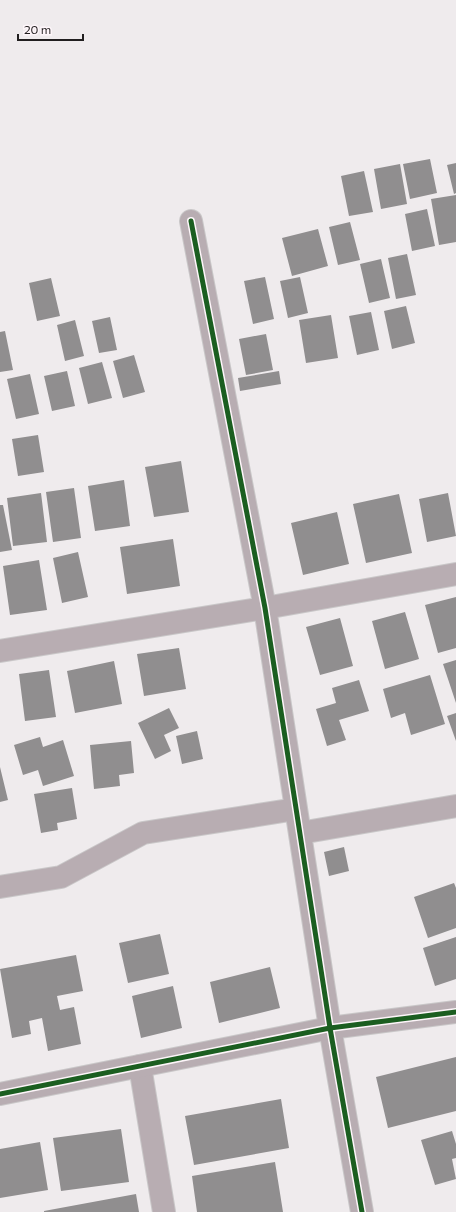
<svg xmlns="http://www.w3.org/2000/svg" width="456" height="1212" font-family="Commissioner,sans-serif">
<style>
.building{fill:#908e8f}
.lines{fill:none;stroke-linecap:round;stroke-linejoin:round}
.minor-casing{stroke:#c9c7c8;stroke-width:24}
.tertiary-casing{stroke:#c9c7c8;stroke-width:24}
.minor{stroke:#b8adb2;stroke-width:22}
.tertiary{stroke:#b8adb2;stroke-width:22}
.cycleway-casing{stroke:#fef6fa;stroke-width:8}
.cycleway{stroke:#1b5e20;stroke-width:5}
</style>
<rect width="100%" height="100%" fill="#efebed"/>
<!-- building -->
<path class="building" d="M 430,159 L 437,193 L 410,199 L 403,164 Z
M 456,163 L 456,193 L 454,194 L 447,165 Z
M 400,164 L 407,204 L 381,209 L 374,169 Z
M 364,171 L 373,212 L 349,216 L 341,176 Z
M 456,195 L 456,242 L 439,245 L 431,199 Z
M 427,209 L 435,246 L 412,251 L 405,214 Z
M 350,222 L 360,260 L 338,265 L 329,227 Z
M 318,229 L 328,266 L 292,276 L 282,238 Z
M 407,254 L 416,295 L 396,299 L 388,258 Z
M 381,259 L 390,298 L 369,303 L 360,264 Z
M 265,277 L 274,319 L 253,324 L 244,281 Z
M 300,277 L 308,313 L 288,318 L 280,281 Z
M 51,278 L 60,316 L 37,321 L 29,283 Z
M 406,306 L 415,343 L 392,349 L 384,311 Z
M 371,312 L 379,350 L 357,355 L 349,316 Z
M 331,315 L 338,358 L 306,363 L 299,320 Z
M 110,317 L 117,350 L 99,353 L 92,321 Z
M 75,320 L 84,356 L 65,361 L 57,325 Z
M 5,331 L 13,370 L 0,372 L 0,332 Z
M 266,334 L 273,370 L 246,375 L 239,339 Z
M 134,355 L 145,392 L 123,398 L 113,361 Z
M 102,362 L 112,398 L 88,404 L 79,368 Z
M 67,371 L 75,406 L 52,411 L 44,376 Z
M 279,371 L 281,384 L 240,391 L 238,378 Z
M 30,374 L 39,414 L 16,419 L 7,379 Z
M 38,435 L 44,472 L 18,476 L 12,439 Z
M 181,461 L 189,512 L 154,517 L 145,467 Z
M 124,480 L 130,526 L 95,531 L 88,486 Z
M 74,488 L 81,538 L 53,542 L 46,492 Z
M 41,493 L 47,542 L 13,546 L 7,498 Z
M 448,493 L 456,536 L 427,542 L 419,499 Z
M 399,494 L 412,553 L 366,563 L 353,504 Z
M 0,505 L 3,505 L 12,550 L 0,552 Z
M 337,512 L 349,564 L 303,575 L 291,523 Z
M 173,539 L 180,586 L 127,594 L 120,547 Z
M 78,552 L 88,597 L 62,603 L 53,558 Z
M 39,560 L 47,610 L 10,615 L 3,566 Z
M 456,597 L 456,648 L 438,653 L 425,605 Z
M 405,612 L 419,659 L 385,669 L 372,621 Z
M 340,618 L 353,666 L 320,675 L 306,627 Z
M 179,648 L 186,689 L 144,696 L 137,654 Z
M 456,660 L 456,703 L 443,664 Z
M 114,661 L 122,704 L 75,713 L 67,671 Z
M 49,670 L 56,717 L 25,721 L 19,674 Z
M 430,675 L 445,724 L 411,735 L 405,713 L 391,718 L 383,689 Z
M 359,680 L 369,711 L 339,720 L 346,740 L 327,746 L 316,709 L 336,703 L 332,688 Z
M 169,708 L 179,728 L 164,735 L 171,751 L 155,759 L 138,723 Z
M 456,713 L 456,741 L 447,716 Z
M 197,731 L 203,759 L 182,764 L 176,736 Z
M 40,737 L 43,747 L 63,740 L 74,776 L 43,786 L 38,770 L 23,775 L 14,745 Z
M 131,741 L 134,773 L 119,775 L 120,786 L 94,789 L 90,745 Z
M 0,767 L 8,800 L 0,802 Z
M 72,788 L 77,819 L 57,823 L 58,830 L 41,833 L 34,794 Z
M 344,847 L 349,871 L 329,876 L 324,852 Z
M 454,883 L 456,888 L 456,928 L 428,938 L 414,897 Z
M 160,934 L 169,974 L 128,983 L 119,943 Z
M 456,937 L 456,979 L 435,986 L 423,948 Z
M 76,955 L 83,991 L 57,996 L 60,1010 L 74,1007 L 81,1044 L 48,1051 L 42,1018 L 29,1021 L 31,1034 L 12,1038 L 0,969 Z
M 270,967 L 280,1008 L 219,1023 L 210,982 Z
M 173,986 L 182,1028 L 141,1038 L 132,996 Z
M 456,1057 L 456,1111 L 388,1128 L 376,1077 Z
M 281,1099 L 289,1148 L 194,1165 L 185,1116 Z
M 121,1129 L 129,1182 L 61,1191 L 53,1138 Z
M 452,1131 L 456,1144 L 456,1158 L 452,1159 L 456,1179 L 435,1185 L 421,1140 Z
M 40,1142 L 48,1190 L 0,1198 L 0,1149 Z
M 275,1162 L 283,1212 L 197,1212 L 192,1176 Z
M 136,1194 L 139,1212 L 44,1212 L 44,1211 Z"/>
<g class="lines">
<!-- minor casing -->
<g class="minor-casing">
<path id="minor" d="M 191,221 L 265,608 L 330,1028 L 362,1212
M 0,651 L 265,608 L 456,574
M 300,833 L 456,806
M 0,887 L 61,877 L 143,833 L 296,809
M 140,1066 L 164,1212"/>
</g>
<!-- tertiary casing -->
<g class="tertiary-casing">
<path id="tertiary" d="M 0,1094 L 330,1028 L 456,1012"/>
</g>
<!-- minor -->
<use href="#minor" class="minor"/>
<!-- tertiary -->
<use href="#tertiary" class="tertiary"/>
<!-- cycleway casing -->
<g class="cycleway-casing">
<path id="cycleway" d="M 191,221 L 265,608 L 330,1028 L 362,1212
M 0,1094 L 330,1028 L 456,1012"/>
</g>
<!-- cycleway -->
<use href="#cycleway" class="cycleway"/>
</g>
<!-- scale -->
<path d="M18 34v6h65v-6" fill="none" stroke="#211e1f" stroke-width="2"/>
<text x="24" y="34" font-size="12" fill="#211e1f" stroke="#fef6fa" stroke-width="3" paint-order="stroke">20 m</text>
</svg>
